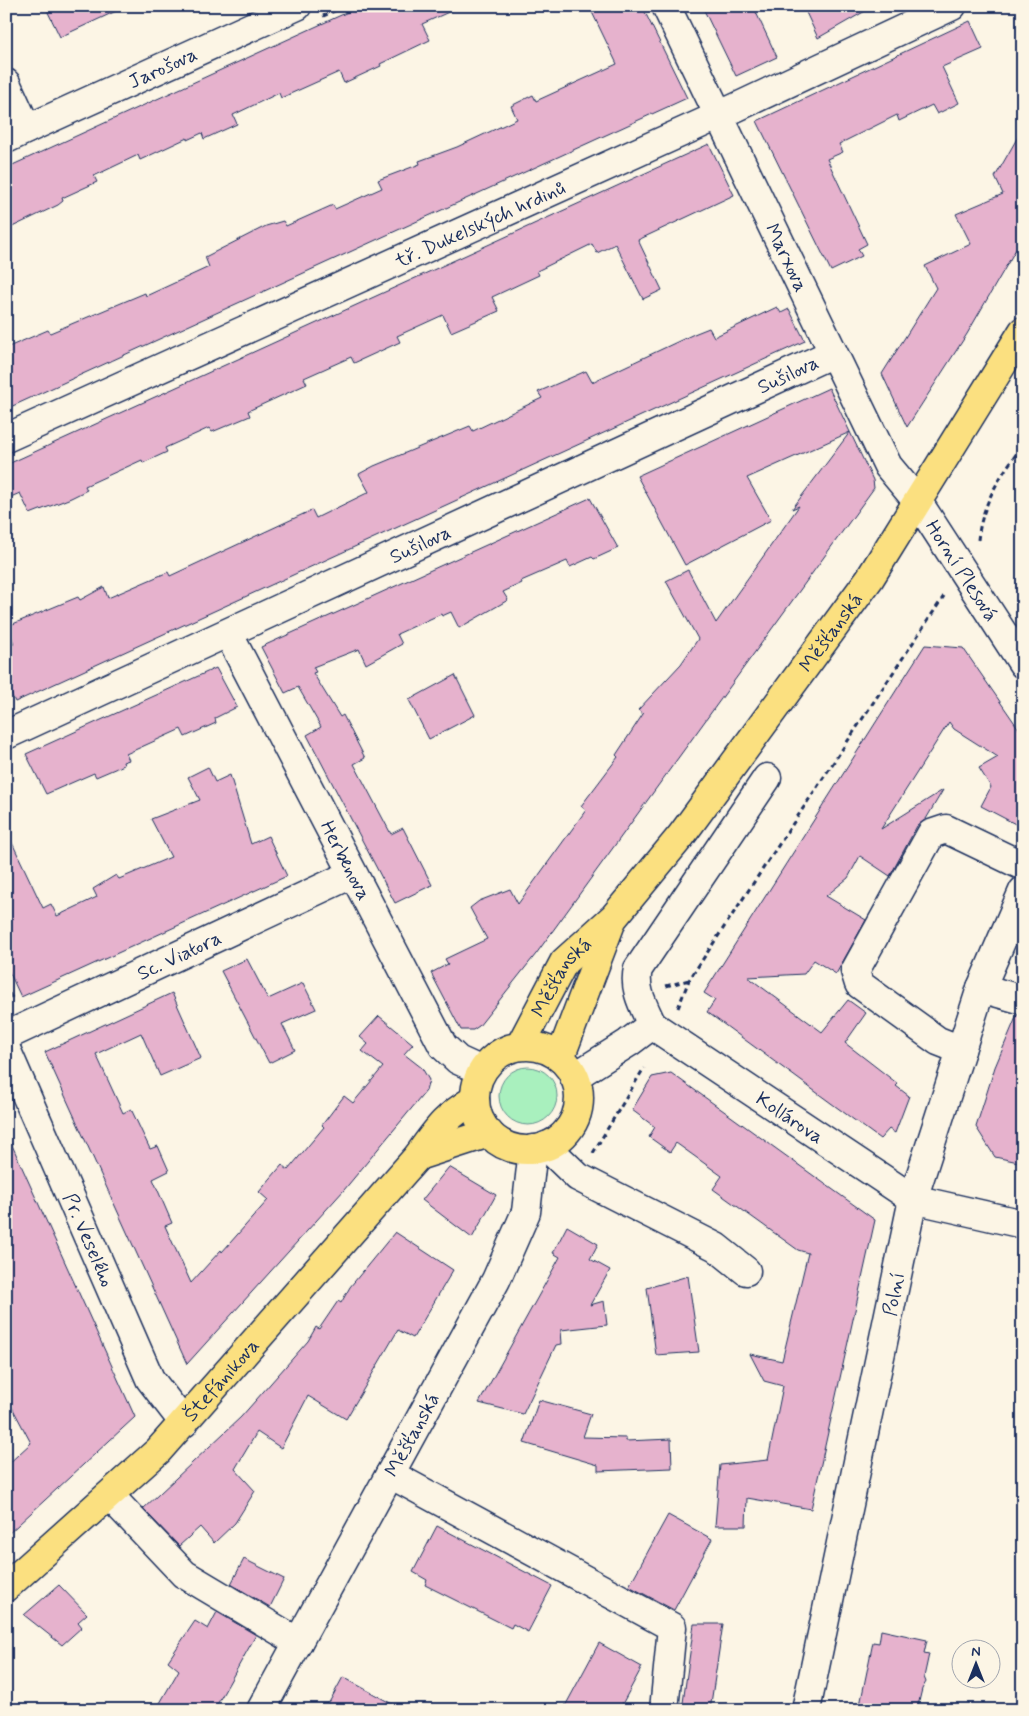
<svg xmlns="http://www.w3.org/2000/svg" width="1029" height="1716" font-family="Mynerve,sans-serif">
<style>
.green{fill:#a9f0be;stroke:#62908e}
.building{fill:#e6b2cd;stroke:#1b2f5e}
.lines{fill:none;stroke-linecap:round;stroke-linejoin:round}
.minor-casing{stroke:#1b2f5e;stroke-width:31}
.major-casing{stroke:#1b2f5e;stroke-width:31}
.path{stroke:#1b2f5e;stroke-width:3;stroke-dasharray:5 4;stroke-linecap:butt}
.minor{stroke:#fcf5e5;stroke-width:28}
.major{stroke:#fbe080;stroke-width:28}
.labels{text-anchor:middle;stroke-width:4;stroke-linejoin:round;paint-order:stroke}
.street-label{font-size:20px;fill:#1b2f5e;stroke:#fcf5e5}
</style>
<rect width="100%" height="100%" fill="#fcf5e5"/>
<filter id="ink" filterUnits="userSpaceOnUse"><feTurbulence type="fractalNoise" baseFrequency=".02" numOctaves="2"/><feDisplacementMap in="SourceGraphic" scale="10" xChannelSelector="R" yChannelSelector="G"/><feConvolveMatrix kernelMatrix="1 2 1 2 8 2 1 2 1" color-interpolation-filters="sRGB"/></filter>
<g filter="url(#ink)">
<!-- green -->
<path class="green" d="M499 1096a29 29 0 1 1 58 0a29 29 0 1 1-58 0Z"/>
<!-- building -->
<path class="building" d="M 45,6 L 127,6 L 60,37 Z
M 361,6 L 462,6 L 422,24 L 430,40 L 380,64 L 381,66 L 344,83 L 339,72 L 281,98 L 279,93 L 233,115 L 237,124 L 204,139 L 202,133 L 187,140 L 187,138 L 140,160 L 138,155 L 94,176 L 97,182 L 62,198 L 63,201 L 58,205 L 6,230 L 6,168 Z
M 589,6 L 642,6 L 687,98 L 6,409 L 6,348 L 48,330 L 50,333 L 145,293 L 146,296 L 209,267 L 205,257 L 266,226 L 283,221 L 286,226 L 333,205 L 335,209 L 382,188 L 378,180 L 420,164 L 419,161 L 457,147 L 517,119 L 511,106 L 533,95 L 536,101 L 617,64 Z
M 702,6 L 753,6 L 777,57 L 736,76 Z
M 803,6 L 874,6 L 818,38 Z
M 970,21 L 983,49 L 942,67 L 959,103 L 937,114 L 932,105 L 899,121 L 897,115 L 839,144 L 843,152 L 827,159 L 867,244 L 858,249 L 862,256 L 831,271 L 757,121 Z
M 1023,128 L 1023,237 L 967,334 L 907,427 L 882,374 L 936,288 L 925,266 L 971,244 L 956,214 L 1003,194 L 995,177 Z
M 709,144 L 734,195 L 638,240 L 662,290 L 643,299 L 615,244 L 597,253 L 592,244 L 537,271 L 539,275 L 492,297 L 499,311 L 451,332 L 443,315 L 397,336 L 400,342 L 354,363 L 351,357 L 304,378 L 307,384 L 248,411 L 250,416 L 212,432 L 209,428 L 165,448 L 167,452 L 143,463 L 142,460 L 85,486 L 87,490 L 71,498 L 30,514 L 20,493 L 6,499 L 6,465 Z
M 777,307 L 781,313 L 789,309 L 805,341 L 15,702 L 6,683 L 6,647 L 14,644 L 8,626 L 78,597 L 80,600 L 104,587 L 108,598 L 168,572 L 170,576 L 312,510 L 316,518 L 369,492 L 359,474 L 374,466 L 470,426 L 473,431 L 542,398 L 538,392 L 586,371 L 592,382 L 694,334 L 709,328 L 714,337 Z
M 829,388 L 850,432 L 747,478 L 771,520 L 685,565 L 637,476 Z
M 850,432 L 873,480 L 874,488 L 536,954 L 479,1026 L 473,1030 L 461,1030 L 431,973 L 448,964 L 445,959 L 487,939 L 470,908 L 479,901 L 510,889 L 518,904 L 586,810 L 581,806 L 618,757 L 616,755 L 643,714 L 638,710 L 681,664 L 698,639 L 666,581 L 688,570 L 716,623 L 799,506 L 792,509 Z
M 590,498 L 618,548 L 594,559 L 592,557 L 570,567 L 567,561 L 521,581 L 522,583 L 503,592 L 508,600 L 459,628 L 451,612 L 442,616 L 441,614 L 397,634 L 402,644 L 366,664 L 359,649 L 313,667 L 316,672 L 313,673 L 340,717 L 343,715 L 365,758 L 354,764 L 391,834 L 403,828 L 432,885 L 395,903 L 307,735 L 321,727 L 298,687 L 285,693 L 261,647 Z
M 925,645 L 963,648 L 1023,735 L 1023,828 L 981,806 L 991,787 L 979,768 L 998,757 L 954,729 L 949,722 L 881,829 L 943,790 L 926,819 L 917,826 L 890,876 L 860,856 L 848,878 L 826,896 L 866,920 L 836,974 L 814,960 L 804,974 L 748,977 L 822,1032 L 848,1000 L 866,1013 L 845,1043 L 898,1084 L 896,1086 L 909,1096 L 895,1133 L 889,1129 L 880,1139 L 707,1012 L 715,1000 L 704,993 Z
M 216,668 L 237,707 L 215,718 L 216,723 L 185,737 L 181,729 L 126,754 L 129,760 L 123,762 L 124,765 L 96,777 L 94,773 L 46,794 L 26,754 Z
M 455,675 L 475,715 L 429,739 L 409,700 Z
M 208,767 L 215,782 L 230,775 L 251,844 L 268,836 L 287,876 L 21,997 L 6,965 L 6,830 L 43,908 L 51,904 L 57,916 L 97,897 L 93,889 L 116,875 L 119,879 L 171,857 L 151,819 L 200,800 L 188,777 Z
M 247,959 L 268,999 L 303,983 L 316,1009 L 282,1024 L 295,1050 L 269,1063 L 221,971 Z
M 172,993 L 201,1058 L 160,1076 L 141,1033 L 96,1054 L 123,1113 L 131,1109 L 150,1149 L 158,1146 L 169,1171 L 153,1179 L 172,1223 L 165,1226 L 191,1283 L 221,1250 L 222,1252 L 268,1200 L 259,1192 L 282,1165 L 288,1170 L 324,1127 L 322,1125 L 344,1096 L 353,1103 L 383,1067 L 362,1051 L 368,1044 L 360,1037 L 379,1016 L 413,1044 L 404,1054 L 422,1068 L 429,1080 L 426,1091 L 344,1190 L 187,1364 L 45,1052 Z
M 1017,1015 L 1023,1015 L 1023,1163 L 995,1157 L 976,1127 L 995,1067 Z
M 671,1073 L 875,1220 L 811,1509 L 747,1498 L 746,1526 L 715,1526 L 720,1465 L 768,1460 L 783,1386 L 764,1381 L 750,1354 L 782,1361 L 808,1253 L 798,1250 L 713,1189 L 722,1176 L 676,1143 L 670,1152 L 649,1137 L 655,1127 L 632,1110 L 652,1077 Z
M 6,1132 L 135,1417 L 6,1536 L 6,1466 L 31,1443 L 6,1396 Z
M 449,1167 L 496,1195 L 472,1238 L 422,1200 Z
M 567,1226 L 598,1244 L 590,1259 L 610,1270 L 590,1305 L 604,1301 L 607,1325 L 561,1330 L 562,1344 L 556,1345 L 523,1414 L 479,1403 L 560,1257 L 553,1253 Z
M 395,1232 L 453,1270 L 413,1338 L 398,1330 L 346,1419 L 308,1396 L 281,1448 L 257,1432 L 235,1469 L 255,1491 L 235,1523 L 214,1543 L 200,1527 L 179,1546 L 143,1509 L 241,1417 L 308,1341 L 316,1327 L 319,1329 L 338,1301 L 341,1303 L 350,1287 Z
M 688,1276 L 699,1352 L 656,1355 L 647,1288 Z
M 539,1400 L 591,1414 L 583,1437 L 626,1438 L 626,1441 L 671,1439 L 672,1468 L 598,1471 L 598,1465 L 524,1443 Z
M 668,1515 L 712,1539 L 674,1610 L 629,1586 Z
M 437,1526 L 552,1586 L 528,1632 L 513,1624 L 511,1628 L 425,1585 L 427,1580 L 413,1572 Z
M 244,1559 L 284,1579 L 270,1607 L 231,1584 Z
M 59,1585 L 87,1614 L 78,1622 L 82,1627 L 62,1645 L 24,1615 Z
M 217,1612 L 256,1635 L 214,1710 L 156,1710 L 179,1670 L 168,1661 L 195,1621 L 208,1629 Z
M 694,1624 L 723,1624 L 710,1710 L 682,1710 Z
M 881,1630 L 927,1640 L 924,1653 L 929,1654 L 924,1677 L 926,1682 L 922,1689 L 917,1710 L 859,1710 L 873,1642 L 879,1643 Z
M 599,1643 L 642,1667 L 619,1710 L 563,1710 Z
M 343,1677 L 403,1710 L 325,1710 Z"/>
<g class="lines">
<!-- minor casing -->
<g class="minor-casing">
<g id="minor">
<path id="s1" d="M 666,6 L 888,466 L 918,502 L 1023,664"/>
<path d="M 6,83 L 27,129 L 6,139"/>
<path id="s2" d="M 27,129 L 297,6"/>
<path id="s3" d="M 6,438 L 720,115 L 952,6"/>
<path id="s4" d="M 228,633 L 443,1046 L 458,1060 L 482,1071"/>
<path id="s5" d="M 6,735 L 833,353"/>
<path d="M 981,988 L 1023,1000"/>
<path id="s6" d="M 652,1025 L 913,1199 L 1023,1224"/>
<path d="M 652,1025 C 644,1007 633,989 638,969 L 767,778"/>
<path id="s7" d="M 6,1036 L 352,874"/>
<path id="s8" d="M 6,1049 L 150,1379 L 184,1423"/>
<path d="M 961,1050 L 938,1041 L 859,984 L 855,971 L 931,834 L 946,829 L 1023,866"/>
<path d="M 574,1077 L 628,1043 L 652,1025"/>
<path d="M 546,1146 L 578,1177 L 716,1247 L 746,1271"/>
<path d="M 390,1474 L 672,1627 L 664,1710"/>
<path d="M 110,1496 L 184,1574 L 298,1642"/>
<path id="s9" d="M 261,1710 L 496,1280 L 526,1212 L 533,1149"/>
<path id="s10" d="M 806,1710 L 913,1199 L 981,988 L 1023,891"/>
</g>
</g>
<!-- major casing -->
<g class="major-casing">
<g id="major">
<path id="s11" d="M 520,1046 L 564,962 L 614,917 L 681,836 L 870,578 L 1023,331"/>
<circle cx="527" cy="1098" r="52"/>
<path d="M 560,1058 L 611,923"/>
<path d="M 418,1156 L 489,1133"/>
<path id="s12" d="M 6,1587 L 158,1451 L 418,1156 C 438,1128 445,1117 475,1099"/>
</g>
</g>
<!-- path -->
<path class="path" d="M 323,16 L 346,6
M 978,540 C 982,503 1001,474 1023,445
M 6,985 L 13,1001
M 666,986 L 689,980
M 678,1008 L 689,980 L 944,596
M 593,1153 L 644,1068"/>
<!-- minor -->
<use href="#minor" class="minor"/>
<!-- major -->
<use href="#major" class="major"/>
</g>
</g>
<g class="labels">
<!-- street labels -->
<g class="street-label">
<text dy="7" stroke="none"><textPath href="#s2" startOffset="149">Jarošova</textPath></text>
<text dy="7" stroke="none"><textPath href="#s3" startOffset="520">tř. Dukelských hrdinů</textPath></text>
<text dy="7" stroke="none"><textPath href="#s1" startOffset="279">Marxova</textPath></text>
<text dy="7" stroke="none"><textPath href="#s5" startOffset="861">Sušilova</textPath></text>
<text dy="7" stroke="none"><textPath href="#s5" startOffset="456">Sušilova</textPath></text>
<text dy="7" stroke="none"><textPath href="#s1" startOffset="639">Horní Plesová</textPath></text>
<text dy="7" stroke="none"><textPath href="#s11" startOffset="520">Měšťanská</textPath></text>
<text dy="7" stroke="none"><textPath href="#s4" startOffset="256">Herbenova</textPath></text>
<text dy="7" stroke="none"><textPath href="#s7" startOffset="191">Sc. Viatora</textPath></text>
<text dy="7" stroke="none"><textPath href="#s11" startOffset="81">Měšťanská</textPath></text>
<text dy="7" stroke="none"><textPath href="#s6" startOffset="166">Kollárova</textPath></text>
<text dy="7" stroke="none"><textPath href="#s8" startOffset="208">Pr. Veselého</textPath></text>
<text dy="7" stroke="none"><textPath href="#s10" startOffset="425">Polní</textPath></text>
<text dy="7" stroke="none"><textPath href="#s12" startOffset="299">Štefánikova</textPath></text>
<text dy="7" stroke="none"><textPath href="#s9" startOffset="314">Měšťanská</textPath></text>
</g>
</g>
<!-- margin -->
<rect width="1029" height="1716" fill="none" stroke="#fcf5e5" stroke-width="25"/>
<rect x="12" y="12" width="1004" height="1691" fill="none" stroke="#1b2f5e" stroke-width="2" filter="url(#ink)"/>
<!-- north arrow -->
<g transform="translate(976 1664)"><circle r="24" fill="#fcf5e5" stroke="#a2a6af"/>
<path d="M0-4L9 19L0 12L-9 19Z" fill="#1b2f5e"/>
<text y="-8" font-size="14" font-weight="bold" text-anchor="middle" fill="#1b2f5e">N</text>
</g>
</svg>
